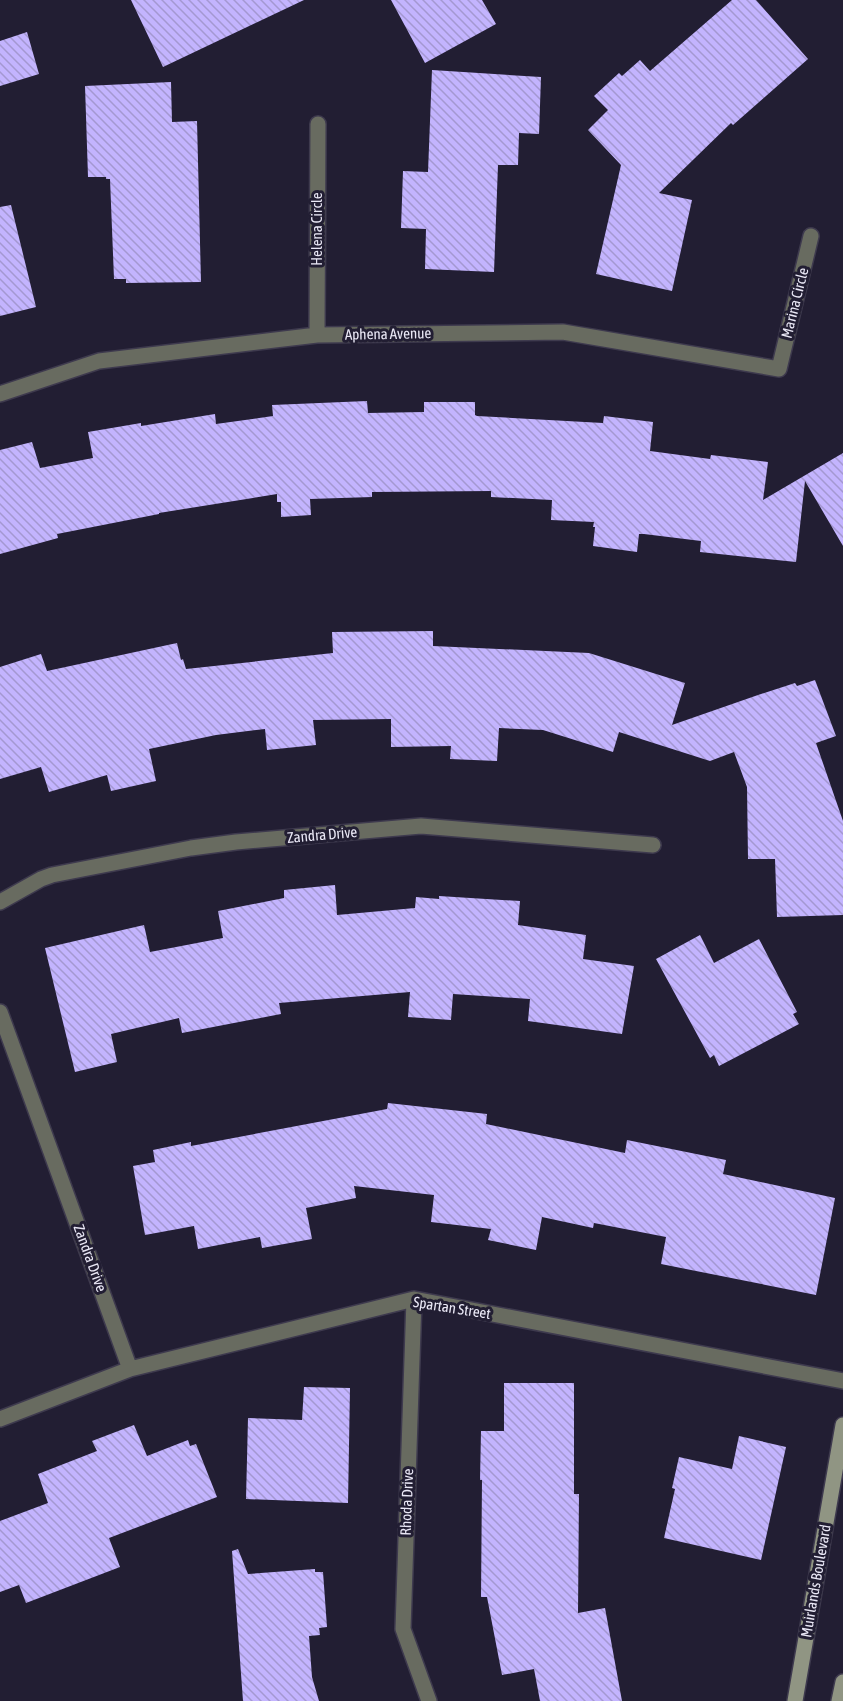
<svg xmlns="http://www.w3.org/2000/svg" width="843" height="1701" font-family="'Asap Condensed',sans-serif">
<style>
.building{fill:url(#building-back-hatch)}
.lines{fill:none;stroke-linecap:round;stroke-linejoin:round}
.minor-casing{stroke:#3e3a4e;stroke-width:18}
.secondary-casing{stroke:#3e3a4e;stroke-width:18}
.minor{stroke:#686b60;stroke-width:15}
.secondary{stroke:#909583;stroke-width:15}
.labels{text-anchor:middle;stroke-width:6;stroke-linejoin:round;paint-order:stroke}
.street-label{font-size:15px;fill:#eae8f6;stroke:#221e33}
</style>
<defs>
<pattern id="building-back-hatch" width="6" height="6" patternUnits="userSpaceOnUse" patternTransform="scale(1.5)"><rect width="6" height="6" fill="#c3b4fe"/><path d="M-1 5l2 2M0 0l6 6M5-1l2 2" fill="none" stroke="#a498d1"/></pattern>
</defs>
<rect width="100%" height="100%" fill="#221e33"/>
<!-- building -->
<path class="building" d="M 131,0 L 304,0 L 163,67 Z
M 391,0 L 482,0 L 496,24 L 425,63 Z
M 732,0 L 756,0 L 808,59 L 733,125 L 731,123 L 659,193 L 692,200 L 672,291 L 596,274 L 621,165 L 588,130 L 608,110 L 594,96 L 619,73 L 622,76 L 640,60 L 650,71 Z
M 27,32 L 39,74 L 0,86 L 0,41 Z
M 432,70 L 541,77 L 539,134 L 519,133 L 518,165 L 498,165 L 494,272 L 425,269 L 426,229 L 401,228 L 403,171 L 428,172 Z
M 171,82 L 172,122 L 197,121 L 201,282 L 126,283 L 126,279 L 114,279 L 110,179 L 106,179 L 106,177 L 88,177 L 85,86 Z
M 11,205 L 36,307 L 0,316 L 0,207 Z
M 367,401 L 368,413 L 424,412 L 424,402 L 475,402 L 475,415 L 477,416 L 603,423 L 604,416 L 653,422 L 650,451 L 710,459 L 711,455 L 768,462 L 763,500 L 843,453 L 843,546 L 805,481 L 796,562 L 700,552 L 701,541 L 644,534 L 639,534 L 637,552 L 593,546 L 595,527 L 593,527 L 594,522 L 551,520 L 552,500 L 491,497 L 491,491 L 372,492 L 372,497 L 310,499 L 311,515 L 281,517 L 281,502 L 277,502 L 277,494 L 159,513 L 159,514 L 57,534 L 58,538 L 0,554 L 0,450 L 32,442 L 40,468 L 93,458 L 88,432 L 141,423 L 141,426 L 215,414 L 216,424 L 273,416 L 272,405 Z
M 433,631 L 433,646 L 589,653 L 685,683 L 672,725 L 758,695 L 795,683 L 797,686 L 815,680 L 836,736 L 816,743 L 843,821 L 843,915 L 777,917 L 775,859 L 748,859 L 747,787 L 734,752 L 710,761 L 619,732 L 613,752 L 543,730 L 499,728 L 497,761 L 450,759 L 451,746 L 391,747 L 391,719 L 313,720 L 316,745 L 267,750 L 265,729 L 216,735 L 149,749 L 156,781 L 111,791 L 107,775 L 49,792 L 41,767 L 0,779 L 0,667 L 41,654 L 47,671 L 177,643 L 181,660 L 183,659 L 186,669 L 333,653 L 332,632 Z
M 335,885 L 337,915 L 415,908 L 416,897 L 439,899 L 439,896 L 520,901 L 518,925 L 586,935 L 583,959 L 634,966 L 622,1034 L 528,1021 L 530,999 L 453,994 L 451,1020 L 408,1017 L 410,992 L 279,1003 L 281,1014 L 182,1033 L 179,1018 L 111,1034 L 117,1062 L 75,1072 L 45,948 L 144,925 L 150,952 L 223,938 L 218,911 L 284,898 L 284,890 Z
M 700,935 L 714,963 L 759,939 L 797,1012 L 793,1014 L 799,1024 L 719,1066 L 714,1055 L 710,1058 L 656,959 Z
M 388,1103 L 487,1114 L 486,1124 L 625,1153 L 627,1140 L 726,1160 L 723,1174 L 835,1198 L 816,1295 L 661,1264 L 666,1237 L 594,1223 L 593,1228 L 542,1217 L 536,1250 L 488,1240 L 491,1229 L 431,1222 L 434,1195 L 354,1186 L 356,1198 L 306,1208 L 312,1239 L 262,1248 L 260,1237 L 198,1249 L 194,1226 L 145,1235 L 133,1166 L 155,1162 L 153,1150 L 191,1142 L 191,1146 L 387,1109 Z
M 504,1383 L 574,1383 L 574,1494 L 579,1494 L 578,1613 L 605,1608 L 622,1701 L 540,1701 L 534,1669 L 502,1675 L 487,1597 L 481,1597 L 482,1480 L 480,1480 L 481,1431 L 504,1431 Z
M 304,1387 L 350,1388 L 348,1503 L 246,1499 L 248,1418 L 302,1420 Z
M 134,1425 L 147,1456 L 188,1440 L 190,1446 L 196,1444 L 217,1497 L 109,1538 L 120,1567 L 26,1603 L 19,1585 L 0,1592 L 0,1521 L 48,1503 L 38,1474 L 97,1451 L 92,1441 Z
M 739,1436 L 786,1447 L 761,1560 L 664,1538 L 675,1489 L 672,1488 L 679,1457 L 732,1469 Z
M 238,1549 L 248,1574 L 315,1569 L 315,1572 L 323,1572 L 327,1627 L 319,1628 L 320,1635 L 309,1636 L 312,1677 L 319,1701 L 243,1701 L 232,1551 Z"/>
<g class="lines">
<!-- minor casing -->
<g class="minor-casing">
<path id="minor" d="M 317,335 L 318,124
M 0,394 L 99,361 L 317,335 L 563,332 L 779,369 L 811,236
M 0,902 L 41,879 L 52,875 L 191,848 L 236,842 L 421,826 L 653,845
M 0,1012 L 130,1369
M 414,1299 L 403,1629 L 429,1701
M 0,1419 L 130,1369 L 414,1299 L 843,1381"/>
</g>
<!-- secondary casing -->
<g class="secondary-casing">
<path id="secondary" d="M 795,1701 L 843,1425
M 839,1701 L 843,1682"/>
</g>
<!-- minor -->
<use href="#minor" class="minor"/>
<!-- secondary -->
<use href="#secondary" class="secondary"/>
</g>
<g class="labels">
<!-- street labels -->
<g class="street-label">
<text transform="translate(317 229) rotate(-90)" y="5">Helena Circle</text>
<text transform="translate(795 303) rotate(-76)" y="5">Marina Circle</text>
<text transform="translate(388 334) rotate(-1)" y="5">Aphena Avenue</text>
<text transform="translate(322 835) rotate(-5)" y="5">Zandra Drive</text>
<text transform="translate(90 1258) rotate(70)" y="5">Zandra Drive</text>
<text transform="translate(452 1308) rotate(9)" y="5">Spartan Street</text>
<text transform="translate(407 1502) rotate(-88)" y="5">Rhoda Drive</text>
<text transform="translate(816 1581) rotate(-80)" y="5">Muirlands Boulevard</text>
</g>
</g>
</svg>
